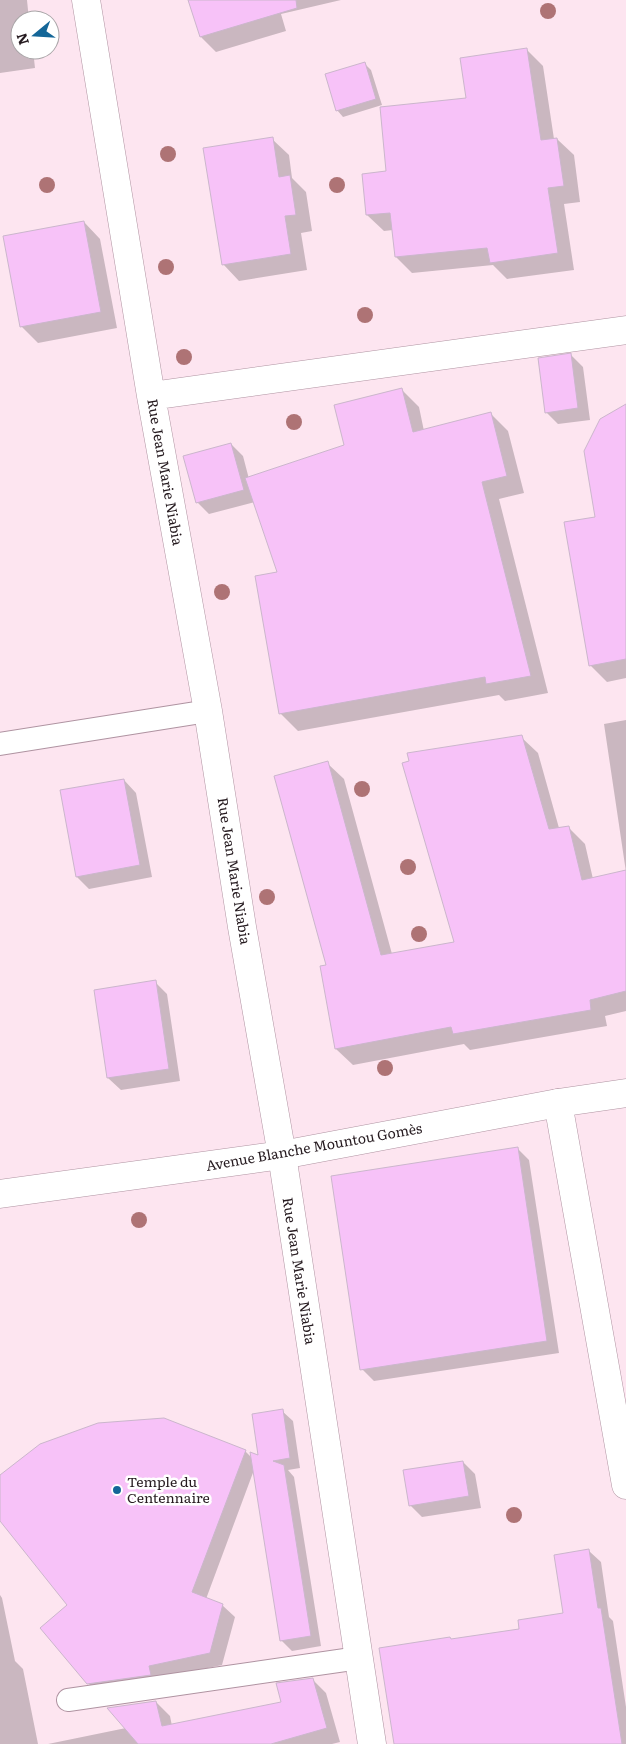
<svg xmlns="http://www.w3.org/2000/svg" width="626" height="1744" font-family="Literata,serif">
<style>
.shadow{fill:#0003}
.building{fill:#f7c2f8;stroke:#cbb6cc}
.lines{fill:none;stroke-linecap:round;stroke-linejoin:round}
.service-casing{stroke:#af93a1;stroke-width:24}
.minor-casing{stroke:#af93a1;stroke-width:29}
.tertiary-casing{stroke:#af93a1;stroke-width:29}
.service{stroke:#fff;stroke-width:22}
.minor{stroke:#fff;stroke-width:28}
.tertiary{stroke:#fff;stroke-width:28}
.tree{fill:#ae7375}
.poi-dot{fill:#146698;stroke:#fff;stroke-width:2}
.labels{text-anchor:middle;stroke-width:5;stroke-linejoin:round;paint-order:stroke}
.street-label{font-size:14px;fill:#261b20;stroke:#fff}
.poi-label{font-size:14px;fill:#261b20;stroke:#fff;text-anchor:start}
</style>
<rect width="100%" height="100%" fill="#fde5f0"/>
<!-- shadow -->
<path class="shadow" d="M 0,0 L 27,0 L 29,20 L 20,20 L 20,50 L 33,50 L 35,68 L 0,73 Z
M 190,0 L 341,0 L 281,14 L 286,31 L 216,52 L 201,37 Z
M 527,50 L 543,66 L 554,139 L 557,139 L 574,155 L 580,202 L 564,204 L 574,270 L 507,279 L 493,265 L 412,273 L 396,257 L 393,230 L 384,231 L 367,215 L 388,172 L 467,100 Z
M 365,64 L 371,70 L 382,105 L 343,117 L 337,110 Z
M 272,139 L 289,155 L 292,178 L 306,192 L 312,231 L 301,233 L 307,270 L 239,281 L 223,264 Z
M 84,222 L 100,239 L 117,328 L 38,343 L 21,326 Z
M 571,355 L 583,367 L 590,420 L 558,424 L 546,412 Z
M 401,389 L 419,407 L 424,431 L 491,414 L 508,431 L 524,493 L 499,499 L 548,693 L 505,701 L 499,695 L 298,731 L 280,713 L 278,573 L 255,502 L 209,514 L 197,502 L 231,444 L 243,456 L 249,479 L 346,446 Z
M 626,405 L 626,678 L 607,682 L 590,665 L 597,518 Z
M 626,720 L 626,1011 L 605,1016 L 607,1026 L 470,1050 L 464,1044 L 353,1065 L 336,1049 L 327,966 L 327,763 L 344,779 L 392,954 L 455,943 L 521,737 L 538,753 L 559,828 L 568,827 L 585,844 L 593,879 L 626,872 L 604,724 Z
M 124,780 L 136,793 L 152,877 L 89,889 L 77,877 L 61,792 Z
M 155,982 L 167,994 L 180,1081 L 121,1090 L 108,1078 Z
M 517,1148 L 529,1160 L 559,1353 L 374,1381 L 362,1369 Z
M 282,1411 L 293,1421 L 300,1468 L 288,1470 L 294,1477 L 321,1646 L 292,1651 L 281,1640 L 254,1470 L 206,1599 L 222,1605 L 235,1617 L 222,1665 L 160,1678 L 101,1696 L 88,1683 L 69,1605 L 0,1519 L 0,1477 L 245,1451 L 253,1459 L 260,1457 Z
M 463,1462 L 475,1474 L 481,1508 L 422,1517 L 410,1505 Z
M 589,1551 L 601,1562 L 609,1617 L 613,1621 L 626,1707 L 626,1744 L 396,1744 L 452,1640 L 521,1630 L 565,1614 Z
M 0,1595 L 2,1598 L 15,1661 L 23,1669 L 38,1744 L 0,1744 Z
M 312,1679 L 326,1693 L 340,1742 L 332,1744 L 48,1744 L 126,1728 L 156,1702 L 170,1716 L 172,1726 L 283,1703 Z"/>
<!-- building -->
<path class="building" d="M 188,0 L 296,0 L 297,8 L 200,37 Z
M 527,48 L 541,140 L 557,138 L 564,186 L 548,188 L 558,253 L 490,263 L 487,248 L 395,257 L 390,213 L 366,215 L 362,174 L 386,171 L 380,107 L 466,98 L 460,58 Z
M 365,62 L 376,99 L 336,111 L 325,74 Z
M 273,137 L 279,177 L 290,175 L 296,215 L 285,216 L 291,254 L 222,265 L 203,148 Z
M 84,221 L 101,312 L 20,327 L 3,236 Z
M 571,353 L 578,408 L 545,413 L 538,358 Z
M 402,388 L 413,432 L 491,412 L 507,476 L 482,482 L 531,676 L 486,684 L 485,677 L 279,714 L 255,576 L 277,572 L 245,478 L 344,445 L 334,405 Z
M 626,404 L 626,659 L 589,666 L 564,522 L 595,517 L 584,451 L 600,419 Z
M 231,443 L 244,490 L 196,503 L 183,456 Z
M 522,735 L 549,829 L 569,826 L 582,880 L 626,870 L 626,991 L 590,1000 L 591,1010 L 453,1034 L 451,1027 L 335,1049 L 320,966 L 326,965 L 274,776 L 328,761 L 381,955 L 454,942 L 402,763 L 409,761 L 407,753 Z
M 124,779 L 140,865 L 76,877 L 60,790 Z
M 156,980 L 169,1069 L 107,1078 L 94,990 Z
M 518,1147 L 547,1341 L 360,1370 L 331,1176 Z
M 283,1409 L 290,1458 L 273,1461 L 284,1465 L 311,1636 L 280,1641 L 250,1452 L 258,1455 L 252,1414 Z
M 164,1418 L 246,1450 L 192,1592 L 223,1604 L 210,1653 L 149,1666 L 151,1675 L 87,1684 L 40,1628 L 67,1605 L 0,1521 L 0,1475 L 40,1444 L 98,1423 Z
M 463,1461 L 469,1496 L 409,1506 L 403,1470 Z
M 589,1549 L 598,1608 L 601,1608 L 622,1744 L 394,1744 L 379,1648 L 450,1637 L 451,1639 L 519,1629 L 518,1620 L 563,1613 L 554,1555 Z
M 313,1678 L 327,1728 L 271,1744 L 138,1744 L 107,1708 L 156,1701 L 162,1726 L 281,1702 L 276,1683 Z"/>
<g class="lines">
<!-- service casing -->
<g class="service-casing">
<path id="service" d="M 0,744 L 208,711
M 68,1700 L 359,1658"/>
</g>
<!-- minor casing -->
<g class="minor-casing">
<path id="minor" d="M 86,0 L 151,396 L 208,711 L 242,927 L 282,1155 L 372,1744
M 151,396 L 626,330
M 558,1103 L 626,1485"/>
</g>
<!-- tertiary casing -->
<g class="tertiary-casing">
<path id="tertiary" d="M 0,1194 L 282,1155 L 558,1103 L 626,1093"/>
</g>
<!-- service -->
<use href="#service" class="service"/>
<!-- minor -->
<use href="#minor" class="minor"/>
<!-- tertiary -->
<use href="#tertiary" class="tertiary"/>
</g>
<!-- trees -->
<g class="tree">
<circle cx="548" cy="11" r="8"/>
<circle cx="168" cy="154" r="8"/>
<circle cx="47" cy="185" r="8"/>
<circle cx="337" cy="185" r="8"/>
<circle cx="166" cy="267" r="8"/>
<circle cx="365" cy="315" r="8"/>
<circle cx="184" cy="357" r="8"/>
<circle cx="294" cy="422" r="8"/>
<circle cx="222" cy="592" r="8"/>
<circle cx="362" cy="789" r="8"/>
<circle cx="408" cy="867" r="8"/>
<circle cx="267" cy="897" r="8"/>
<circle cx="419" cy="934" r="8"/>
<circle cx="385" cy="1068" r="8"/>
<circle cx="139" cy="1220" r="8"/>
<circle cx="514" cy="1515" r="8"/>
</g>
<!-- markers -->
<circle class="poi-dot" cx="117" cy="1490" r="5"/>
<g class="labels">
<!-- street labels -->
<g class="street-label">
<text transform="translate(165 472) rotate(80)" y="5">Rue Jean Marie Niabia</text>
<text transform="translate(234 871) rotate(81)" y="5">Rue Jean Marie Niabia</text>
<text transform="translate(314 1147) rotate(-10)" y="5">Avenue Blanche Mountou Gomès</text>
<text transform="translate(299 1271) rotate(81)" y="5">Rue Jean Marie Niabia</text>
</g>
<!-- poi labels -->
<g class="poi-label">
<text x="127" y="1487">Temple du<tspan x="127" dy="16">Centennaire</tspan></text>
</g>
</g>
<!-- north arrow -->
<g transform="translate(35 35) rotate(252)"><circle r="24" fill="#ffffff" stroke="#a8a4a6"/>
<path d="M0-4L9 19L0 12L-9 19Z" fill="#146698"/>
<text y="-8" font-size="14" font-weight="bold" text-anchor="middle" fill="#261b20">N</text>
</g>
</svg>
